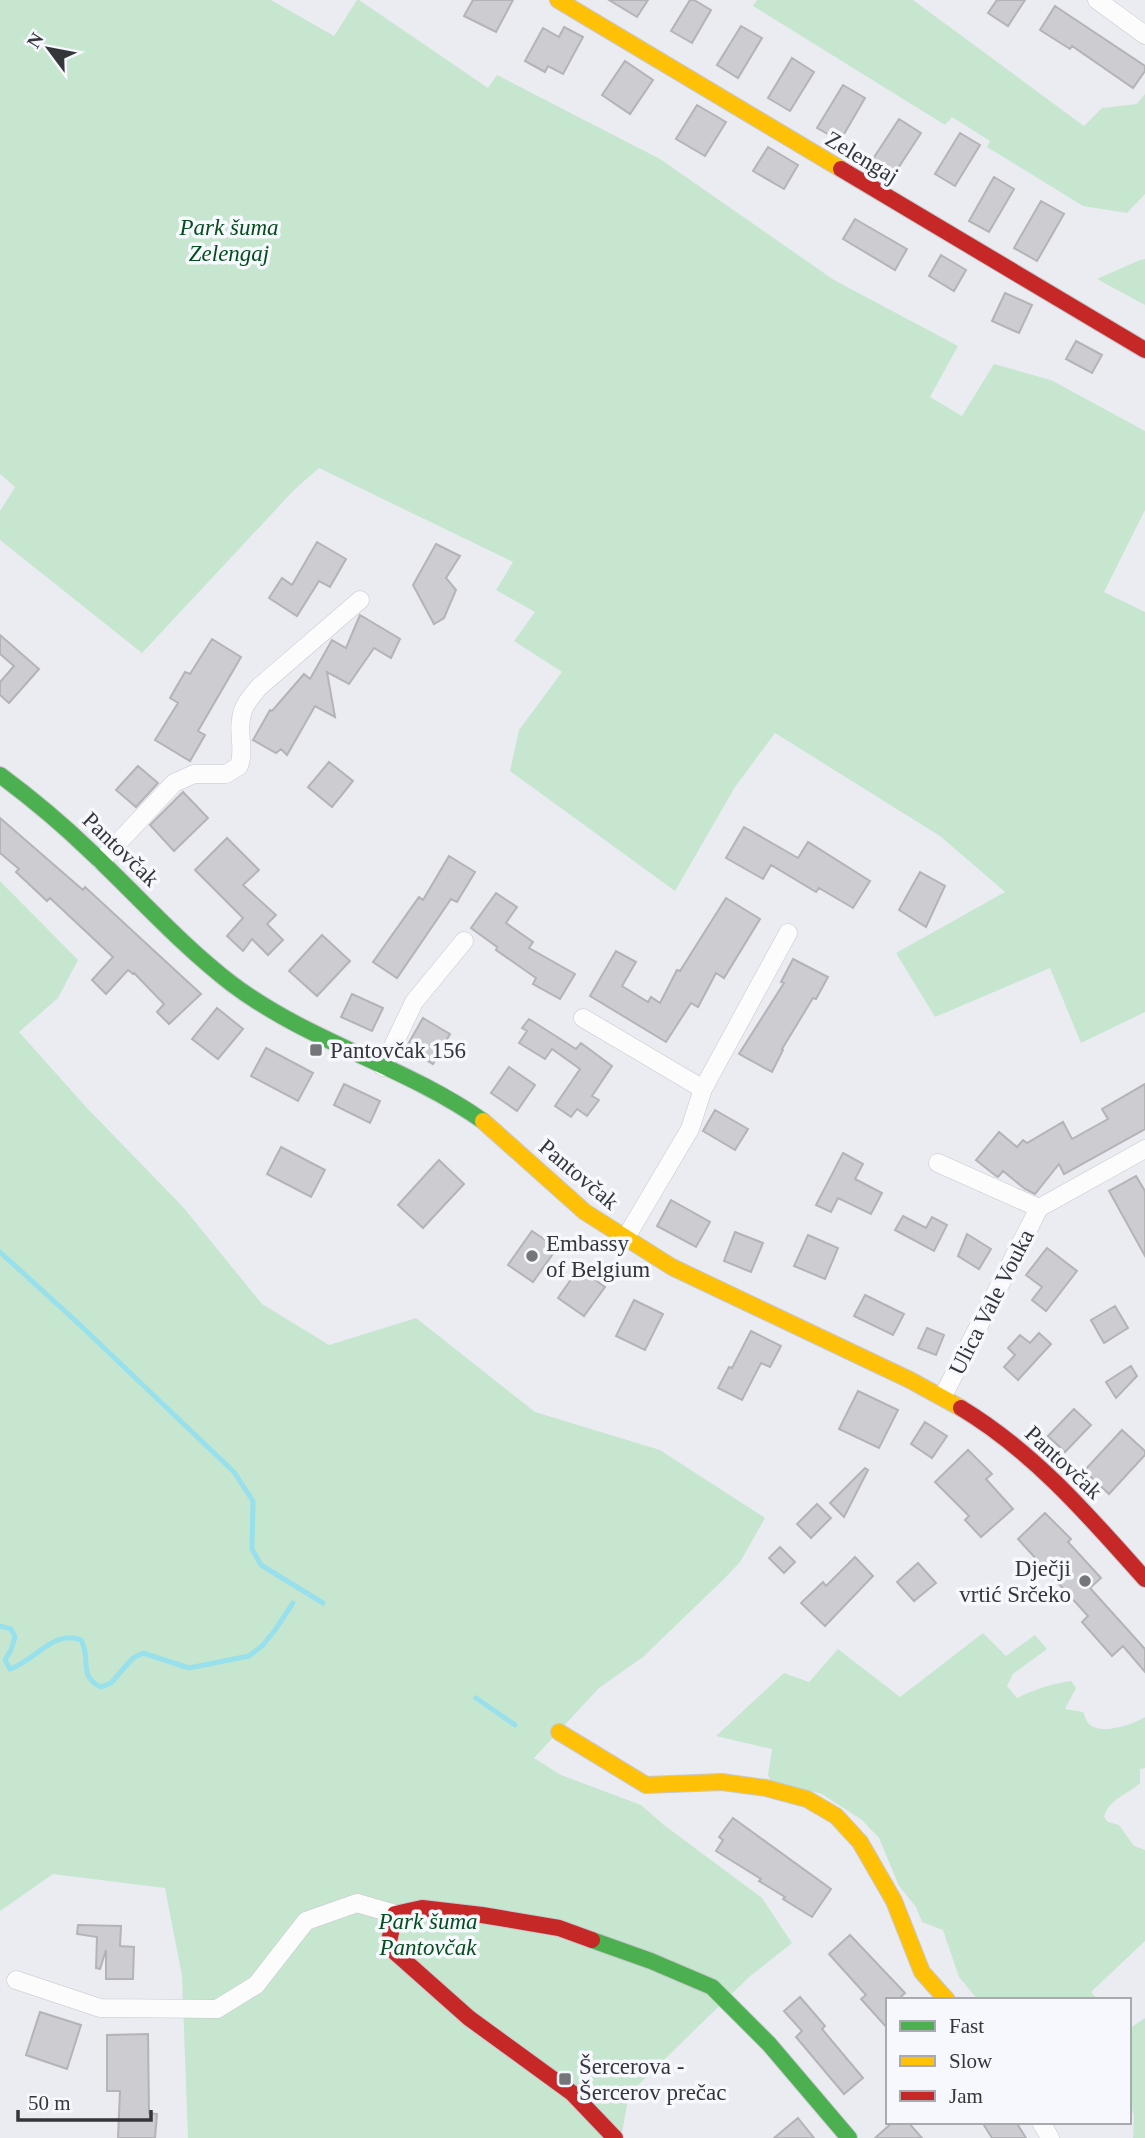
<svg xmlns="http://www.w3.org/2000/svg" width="1145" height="2138" font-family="'Times New Roman',serif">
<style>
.green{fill:#c7e6cf}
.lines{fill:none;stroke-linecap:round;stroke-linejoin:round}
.stream{stroke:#97e0ec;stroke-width:5}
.building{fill:#cdccd0;stroke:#b4b3b7;stroke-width:2}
.street-casing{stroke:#c7c8cd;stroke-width:19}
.fast-casing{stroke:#c7c8cd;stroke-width:18}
.slow-casing{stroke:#c7c8cd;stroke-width:18}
.jam-casing{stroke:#c7c8cd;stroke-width:18}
.street{stroke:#fcfcfd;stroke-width:18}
.fast{stroke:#4caf50;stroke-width:16}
.slow{stroke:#ffc107;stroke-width:16}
.jam{stroke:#c62828;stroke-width:16}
.poi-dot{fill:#74767a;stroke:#f6f8fe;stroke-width:2.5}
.labels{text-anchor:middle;stroke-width:7;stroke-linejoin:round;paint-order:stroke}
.street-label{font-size:23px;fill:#35363a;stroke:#f6f8fe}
.park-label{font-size:23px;font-style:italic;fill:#064d1d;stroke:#f6f8fe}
.poi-label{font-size:23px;fill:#35363a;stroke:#f6f8fe;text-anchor:start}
</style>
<rect width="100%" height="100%" fill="#eaecf2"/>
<!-- green -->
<path class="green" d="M 0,0 L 271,0 L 334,36 L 357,0 L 359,0 L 488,88 L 497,75 L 660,159 L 834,280 L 958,346 L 930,397 L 962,416 L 994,364 L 1051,380 L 1145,431 L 1145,510 L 1104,592 L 1145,612 L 1145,1012 L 1081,1043 L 1050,968 L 935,1017 L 896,953 L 1005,892 L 940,836 L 775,733 L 735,787 L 675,891 L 510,771 L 519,730 L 562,672 L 514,641 L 535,612 L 496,590 L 513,562 L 319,468 L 294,490 L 142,653 L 0,540 L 0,511 L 15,487 L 0,474 Z
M 757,0 L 913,0 L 1084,126 L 1102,108 L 1137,104 L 1145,94 L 1145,194 L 1127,213 L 1083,206 L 987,147 L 990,141 L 952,117 L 945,125 L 753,6 Z
M 1145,259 L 1145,305 L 1097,279 L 1140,260 Z
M 0,881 L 78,960 L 58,998 L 19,1032 L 86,1107 L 183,1207 L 262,1304 L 329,1345 L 416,1318 L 535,1412 L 660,1450 L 765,1518 L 740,1562 L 725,1578 L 643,1657 L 599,1688 L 534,1758 L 561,1775 L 641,1805 L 664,1825 L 762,1898 L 792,1943 L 749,1977 L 629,2094 L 621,2138 L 188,2138 L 182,1976 L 165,1888 L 53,1874 L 0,1911 Z
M 983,1633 L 1006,1656 L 1035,1635 L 1047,1649 L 1013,1674 L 1007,1686 L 1017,1698 C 1033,1690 1053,1683 1071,1681 L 1076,1688 L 1065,1709 L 1083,1712 C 1084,1714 1087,1722 1088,1723 C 1099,1736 1133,1725 1145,1717 L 1145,1768 L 1140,1769 L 1140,1783 C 1127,1795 1110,1798 1104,1817 L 1108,1822 L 1119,1825 L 1134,1846 L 1145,1850 L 1145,1941 L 1091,1992 L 1098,2000 L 978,2000 L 959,1977 L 943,1930 L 922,1922 L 916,1907 L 899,1886 L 879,1838 L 862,1820 L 822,1794 L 771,1781 L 768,1775 L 772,1749 L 716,1736 L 784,1673 L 809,1682 L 838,1649 L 900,1697 Z
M 1145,2018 L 1145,2138 L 1133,2138 L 1134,2115 L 1129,2102 L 1129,2029 Z"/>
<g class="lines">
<!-- stream -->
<path class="stream" d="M 0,1252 L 79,1324 L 234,1472 L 253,1501 L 252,1549 L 261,1565 L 323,1603
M 0,1626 L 11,1629 L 15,1637 L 11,1650 L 5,1660 L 10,1669 C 37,1660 53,1629 81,1640 C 92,1659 77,1676 101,1687 L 111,1683 L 133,1658 L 143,1653 L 189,1668 L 249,1656 L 263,1645 L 275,1630 L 293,1603
M 476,1698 L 515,1725"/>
</g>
<!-- building -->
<path class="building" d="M 473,0 L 513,0 L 496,32 L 464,16 Z
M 609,0 L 648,0 L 637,17 Z
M 690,0 L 694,0 L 711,10 L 692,43 L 671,31 Z
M 997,0 L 1025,0 L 1008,26 L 988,13 Z
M 1055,6 L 1145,66 L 1145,71 L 1133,88 L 1072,46 L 1070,49 L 1040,30 Z
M 741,26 L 762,38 L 738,78 L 717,65 Z
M 564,27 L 583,37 L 563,74 L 548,66 L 545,72 L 525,61 L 543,28 L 559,37 Z
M 792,58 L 814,72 L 790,111 L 768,98 Z
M 625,61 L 653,80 L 630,114 L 602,95 Z
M 843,85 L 865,98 L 840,141 L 817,128 Z
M 697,105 L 726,122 L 705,156 L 676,139 Z
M 899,119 L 921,133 L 893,176 L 871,162 Z
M 960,133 L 980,145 L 955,186 L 935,174 Z
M 768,147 L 798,165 L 784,189 L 753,171 Z
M 994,177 L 1014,189 L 989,232 L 969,221 Z
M 1041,201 L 1064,214 L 1037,261 L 1014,248 Z
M 855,219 L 907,249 L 895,270 L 843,239 Z
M 941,255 L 966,270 L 954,291 L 929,276 Z
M 1005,293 L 1032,305 L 1019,333 L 992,321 Z
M 1076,341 L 1102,355 L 1092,373 L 1066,359 Z
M 317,542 L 346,559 L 330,587 L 319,581 L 297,616 L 269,598 L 282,578 L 292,585 Z
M 436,544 L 460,556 L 446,578 L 456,590 L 444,618 L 434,624 L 413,585 Z
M 360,615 L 400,639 L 391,658 L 374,648 L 349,684 L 327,672 L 335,717 L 315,706 L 287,755 L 281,749 L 276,753 L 253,740 L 270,710 L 272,711 L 304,674 L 310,679 L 332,640 L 346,648 Z
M 0,635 L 39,669 L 9,703 L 0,695 L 0,682 L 14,666 L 0,654 Z
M 212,639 L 241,657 L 198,731 L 205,735 L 190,761 L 155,740 L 178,703 L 170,698 L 185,672 L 190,674 Z
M 329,762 L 353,781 L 332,807 L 308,787 Z
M 138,766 L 158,783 L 136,807 L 116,790 Z
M 183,792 L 208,818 L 174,851 L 150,825 Z
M 0,818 L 83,890 L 85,887 L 201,994 L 169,1024 L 157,1012 L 164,1004 L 134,973 L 133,974 L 128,970 L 106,994 L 92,980 L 113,957 L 50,898 L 47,901 L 16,872 L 19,869 L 0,853 Z
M 744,827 L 798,858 L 808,842 L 870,881 L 853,908 L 819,888 L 816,892 L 771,865 L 763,879 L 726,858 Z
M 227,838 L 259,870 L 243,885 L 276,915 L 267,924 L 283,940 L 268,955 L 252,939 L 243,951 L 227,936 L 243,918 L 195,870 Z
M 449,856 L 475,872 L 457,902 L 451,899 L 397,978 L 373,962 L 419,897 L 423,900 Z
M 920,872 L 945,886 L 926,927 L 899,910 Z
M 496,893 L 517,907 L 506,923 L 533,942 L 529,948 L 575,974 L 560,999 L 533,984 L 536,978 L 496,950 L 497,947 L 471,928 Z
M 726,898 L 760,919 L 724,978 L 716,973 L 698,1007 L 691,1003 L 666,1042 L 590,996 L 616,951 L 636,962 L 622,986 L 648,1002 L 651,997 L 660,1003 L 677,970 L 680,971 Z
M 322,935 L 350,961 L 317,996 L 289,971 Z
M 793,959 L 828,977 L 816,999 L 813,998 L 782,1049 L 783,1050 L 772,1072 L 739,1054 L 784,983 L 781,982 Z
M 352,994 L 383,1008 L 372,1031 L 341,1017 Z
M 217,1008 L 243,1029 L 218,1059 L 192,1039 Z
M 423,1018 L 450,1034 L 433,1064 L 406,1048 Z
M 529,1019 L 576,1049 L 581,1043 L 612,1066 L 592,1096 L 599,1100 L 587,1116 L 577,1109 L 571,1117 L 555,1106 L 580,1069 L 552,1049 L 545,1059 L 519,1043 L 527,1031 L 522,1028 Z
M 266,1048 L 313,1073 L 298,1101 L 251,1076 Z
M 509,1067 L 535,1085 L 517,1111 L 491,1093 Z
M 344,1084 L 380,1101 L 370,1123 L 334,1105 Z
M 1145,1084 L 1145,1129 L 1064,1174 L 1059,1164 L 1035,1194 L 1025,1189 L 1003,1171 L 998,1177 L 996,1176 L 976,1160 L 999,1132 L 1017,1147 L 1023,1140 L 1027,1143 L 1063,1122 L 1072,1139 L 1108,1119 L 1102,1109 Z
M 715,1110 L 748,1129 L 735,1150 L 703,1131 Z
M 281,1147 L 325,1170 L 311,1197 L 267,1174 Z
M 843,1153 L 863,1164 L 855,1179 L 882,1193 L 871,1214 L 838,1198 L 831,1212 L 816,1205 Z
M 439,1160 L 464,1184 L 423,1228 L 398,1205 Z
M 1136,1176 L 1145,1191 L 1145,1256 L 1109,1191 Z
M 671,1200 L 710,1222 L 696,1247 L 657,1226 Z
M 903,1216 L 926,1228 L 932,1217 L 947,1225 L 934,1251 L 895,1230 Z
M 532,1231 L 557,1248 L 533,1282 L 508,1265 Z
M 735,1232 L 763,1243 L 751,1272 L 724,1261 Z
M 967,1234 L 991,1249 L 979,1269 L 958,1256 Z
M 808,1235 L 838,1248 L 825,1279 L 794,1266 Z
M 1047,1248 L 1077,1271 L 1046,1311 L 1032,1300 L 1042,1287 L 1026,1275 Z
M 579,1268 L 605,1287 L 584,1316 L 558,1298 Z
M 865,1295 L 904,1314 L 893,1335 L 854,1316 Z
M 634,1300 L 663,1314 L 645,1350 L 616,1336 Z
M 1115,1306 L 1128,1328 L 1104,1343 L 1091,1320 Z
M 927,1328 L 944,1335 L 936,1355 L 918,1348 Z
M 751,1331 L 781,1346 L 770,1367 L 761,1363 L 742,1400 L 718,1388 L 729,1367 L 732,1368 Z
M 1039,1333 L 1051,1344 L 1018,1380 L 1004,1367 L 1015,1355 L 1008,1348 L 1020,1335 L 1030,1343 Z
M 1131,1366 L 1137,1376 L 1116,1398 L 1106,1382 Z
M 858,1391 L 898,1410 L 879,1448 L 839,1429 Z
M 1074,1409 L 1091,1425 L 1065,1452 L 1048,1436 Z
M 925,1422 L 947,1436 L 932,1458 L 911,1444 Z
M 1122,1430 L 1145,1451 L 1145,1455 L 1109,1494 L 1084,1471 Z
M 968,1450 L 992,1474 L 986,1479 L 1013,1509 L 981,1537 L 965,1520 L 969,1516 L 935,1482 Z
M 865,1468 L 868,1470 L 844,1517 L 830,1503 Z
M 817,1504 L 831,1518 L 811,1538 L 797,1524 Z
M 1045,1513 L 1071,1539 L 1068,1542 L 1101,1578 L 1090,1588 L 1145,1649 L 1145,1672 L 1123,1646 L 1112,1656 L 1082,1622 L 1088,1616 L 1018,1539 Z
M 780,1547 L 795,1562 L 784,1573 L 769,1558 Z
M 855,1557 L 873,1576 L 825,1626 L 801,1603 L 823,1582 L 826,1586 Z
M 918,1563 L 936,1583 L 914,1601 L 897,1582 Z
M 733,1818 L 831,1889 L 812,1917 L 783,1899 L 785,1897 L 759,1881 L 761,1879 L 716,1851 L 723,1840 L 719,1837 Z
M 78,1925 L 121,1926 L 120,1946 L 134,1947 L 133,1979 L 106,1979 L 106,1950 L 100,1969 L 96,1968 L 97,1937 L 77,1934 Z
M 850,1935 L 905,1993 L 898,2000 L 888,2000 L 888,2029 L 861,1999 L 866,1995 L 829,1954 Z
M 800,1997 L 825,2026 L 822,2029 L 863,2078 L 844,2094 L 796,2037 L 802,2031 L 784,2011 Z
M 40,2012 L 81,2025 L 67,2069 L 26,2055 Z
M 148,2034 L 149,2113 L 157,2114 L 155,2138 L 118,2138 L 120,2091 L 107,2091 L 107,2035 Z
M 798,2118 L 814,2138 L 774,2138 Z
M 893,2122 L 908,2122 L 922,2138 L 875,2138 Z
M 982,2122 L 1016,2122 L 1026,2138 L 992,2138 Z"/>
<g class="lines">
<!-- street casing -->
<g class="street-casing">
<path id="street" d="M 1097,0 L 1145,35
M 101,861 L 174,783 L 194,774 L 226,774 L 239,766 C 245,749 238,736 241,719 C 242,707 250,698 258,688 L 360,600
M 583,1018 L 703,1089 L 690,1129 L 625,1239
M 383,1067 L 414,1002 L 464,941
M 703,1089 L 788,933
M 938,1163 L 1039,1208
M 943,1396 L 1039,1208 L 1145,1149
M 16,1980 L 100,2008 L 217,2009 L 256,1985 L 306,1921 L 357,1903 L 395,1914
M 1041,2122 L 1050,2138"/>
</g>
<!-- fast casing -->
<g class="fast-casing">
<path id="fast" d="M 0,775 C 31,798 61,823 89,850 C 137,895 180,944 232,984 C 309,1042 405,1066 483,1121
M 592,1940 L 651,1961 L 712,1987 L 769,2044 L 849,2138"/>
</g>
<!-- slow casing -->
<g class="slow-casing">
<path id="slow" d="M 558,0 L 841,169
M 483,1121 L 585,1212 L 672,1267 L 910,1380 L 961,1408
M 559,1732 L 646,1785 L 722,1782 L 766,1788 L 807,1799 L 836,1816 L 860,1842 L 894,1901 L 922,1972 L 947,2000"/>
</g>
<!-- jam casing -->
<g class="jam-casing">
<path id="jam" d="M 841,169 L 1145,350
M 961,1408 C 1034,1452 1089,1516 1145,1579
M 592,1940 L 559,1928 L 482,1915 L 422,1908 L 395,1914 L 388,1946 L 469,2018 L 572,2093 L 615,2138"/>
</g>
<!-- street -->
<use href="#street" class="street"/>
<!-- fast -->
<use href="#fast" class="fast"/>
<!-- slow -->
<use href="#slow" class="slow"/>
<!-- jam -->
<use href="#jam" class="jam"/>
</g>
<!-- markers -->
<g class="poi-dot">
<rect x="309" y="1043" width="14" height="14" rx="3.5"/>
<circle cx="532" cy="1256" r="7"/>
<circle cx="1085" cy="1581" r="7"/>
<rect x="558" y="2072" width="14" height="14" rx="3.5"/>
</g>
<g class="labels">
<!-- street labels -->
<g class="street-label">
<text transform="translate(862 157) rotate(31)" y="8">Zelengaj</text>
<text transform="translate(121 849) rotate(44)" y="8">Pantovčak</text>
<text transform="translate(579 1174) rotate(40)" y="8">Pantovčak</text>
<text transform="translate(991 1302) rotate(-63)" y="8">Ulica Vale Vouka</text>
<text transform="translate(1064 1462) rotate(43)" y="8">Pantovčak</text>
</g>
<!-- park labels -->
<g class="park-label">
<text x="229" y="235">Park šuma<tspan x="229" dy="26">Zelengaj</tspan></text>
<text x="428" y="1929">Park šuma<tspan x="428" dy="26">Pantovčak</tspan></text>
</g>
<!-- poi labels -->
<g class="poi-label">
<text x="330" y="1058">Pantovčak 156</text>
<text x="546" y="1251">Embassy<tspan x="546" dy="26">of Belgium</tspan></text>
<text x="1071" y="1576" text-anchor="end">Dječji<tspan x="1071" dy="26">vrtić Srčeko</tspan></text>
<text x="579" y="2074">Šercerova -<tspan x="579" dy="26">Šercerov prečac</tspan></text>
</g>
</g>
<!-- legend -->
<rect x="886" y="1998" width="245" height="126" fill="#f6f8fe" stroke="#a9aab0" stroke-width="2"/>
<rect x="900" y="2021" width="35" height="10" fill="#4caf50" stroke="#a9aab0" stroke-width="2"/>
<text x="949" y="2033" font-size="21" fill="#35363a">Fast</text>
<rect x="900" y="2056" width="35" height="10" fill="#ffc107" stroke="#a9aab0" stroke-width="2"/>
<text x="949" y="2068" font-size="21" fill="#35363a">Slow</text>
<rect x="900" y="2091" width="35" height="10" fill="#c62828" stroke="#a9aab0" stroke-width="2"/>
<text x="949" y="2103" font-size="21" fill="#35363a">Jam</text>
<!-- north arrow -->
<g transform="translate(49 49) rotate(302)" stroke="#f6f8fe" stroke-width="5" paint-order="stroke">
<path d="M0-5L12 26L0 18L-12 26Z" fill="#35363a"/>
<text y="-10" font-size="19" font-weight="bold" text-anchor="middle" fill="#35363a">N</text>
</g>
<!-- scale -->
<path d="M18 2110v10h133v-10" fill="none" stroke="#35363a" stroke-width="3.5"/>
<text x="28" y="2110" font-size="21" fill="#35363a" stroke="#f6f8fe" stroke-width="5" paint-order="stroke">50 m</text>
</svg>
